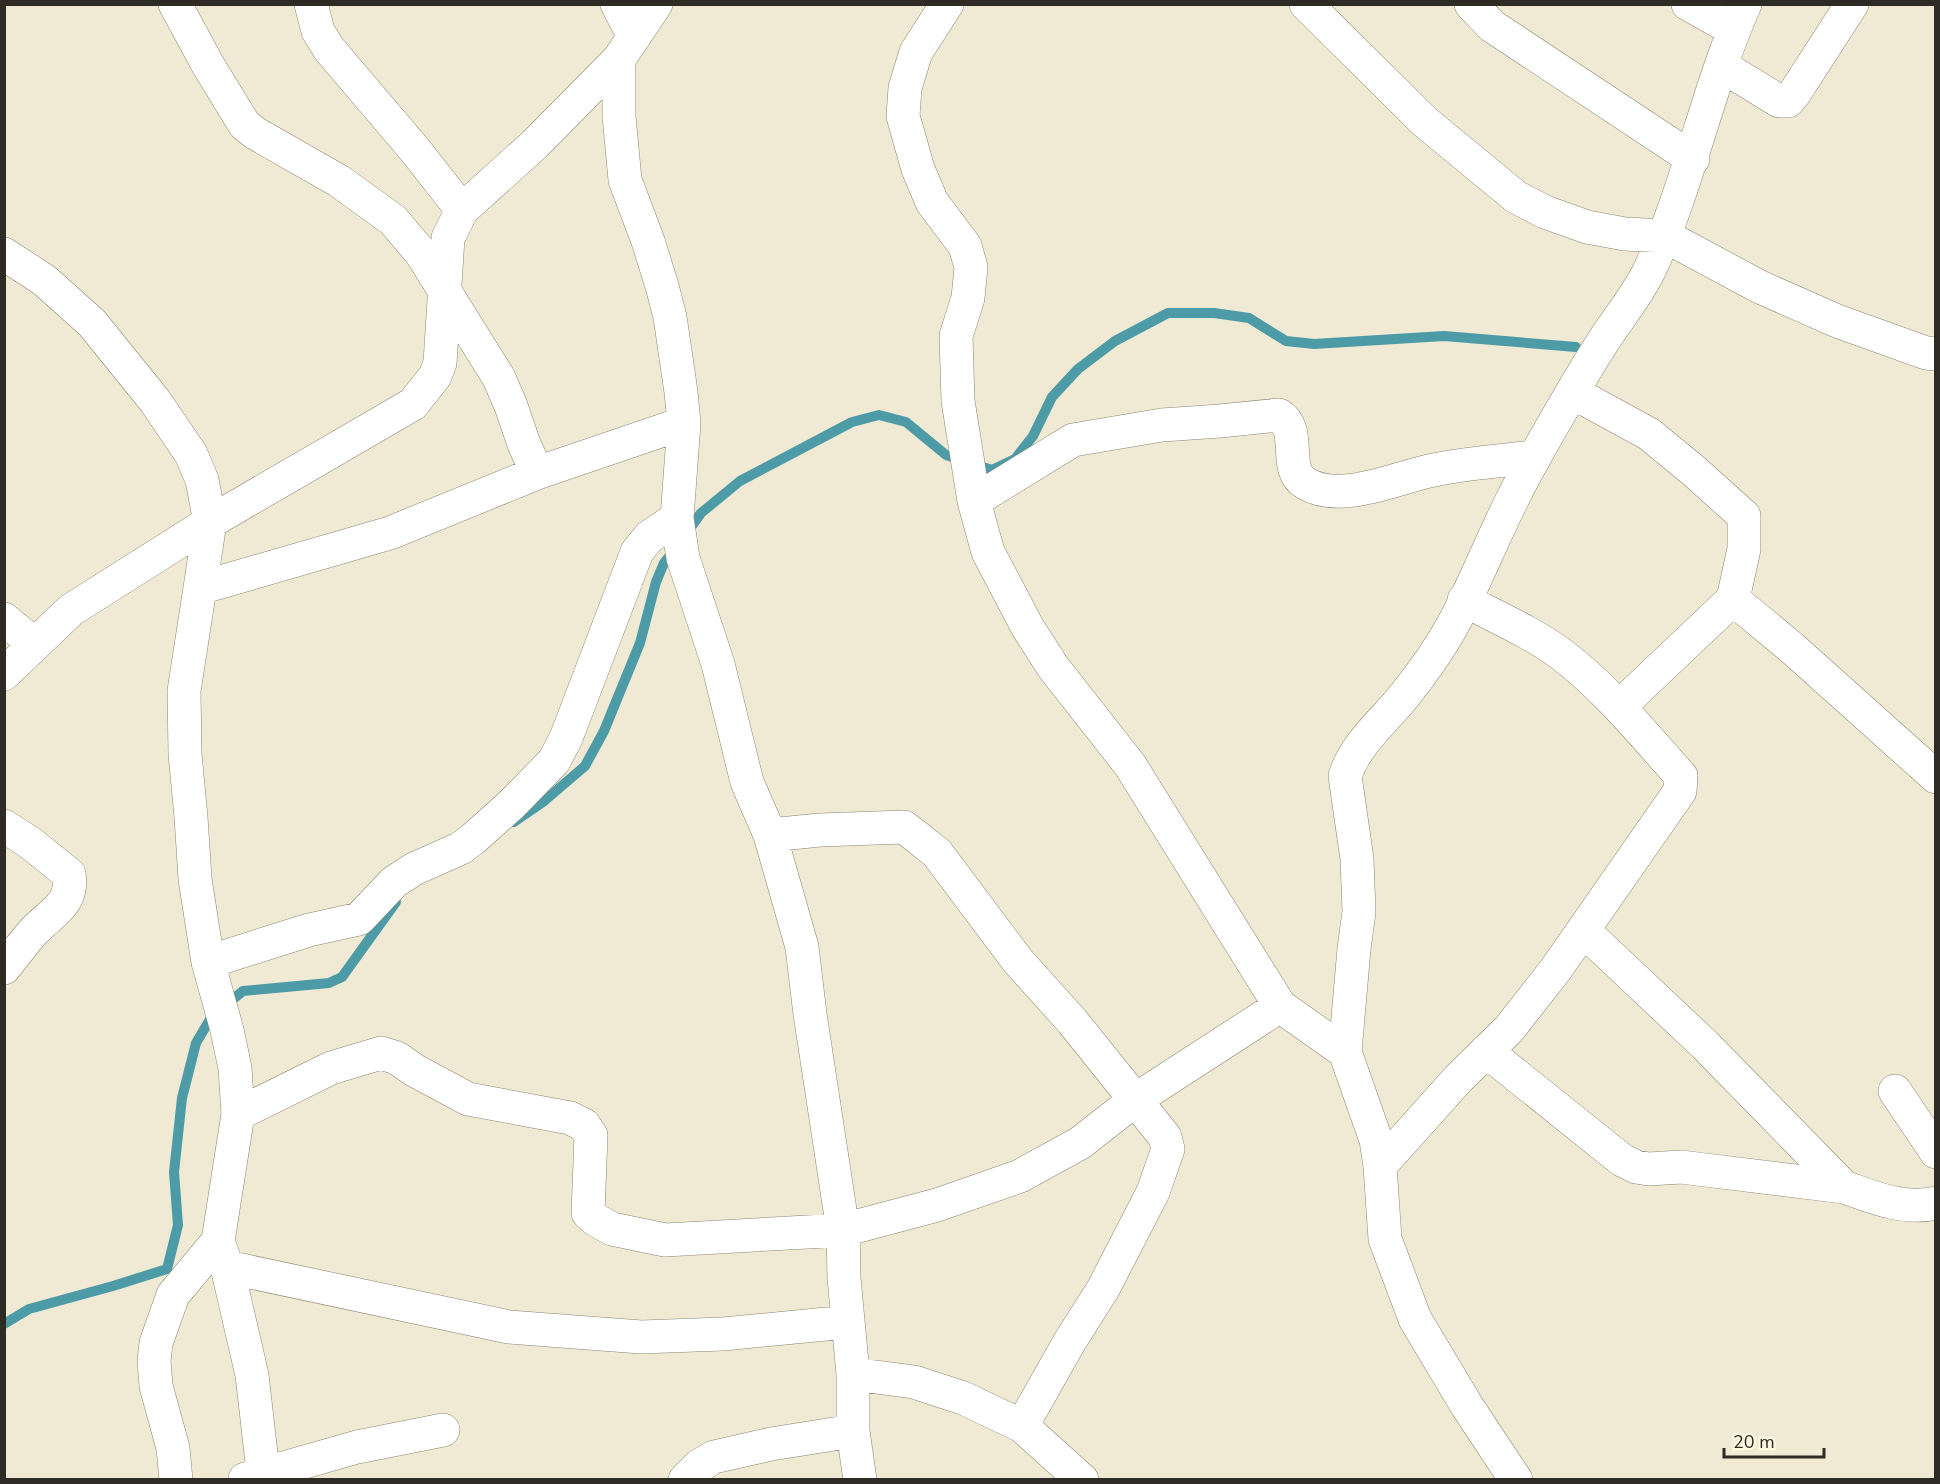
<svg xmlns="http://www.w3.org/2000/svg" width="1940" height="1484" font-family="'Nunito Sans',sans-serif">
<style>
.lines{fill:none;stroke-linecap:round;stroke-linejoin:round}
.stream{stroke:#4c9ba7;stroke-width:10}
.minor-casing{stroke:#8b8572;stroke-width:34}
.minor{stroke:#fff;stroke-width:33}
</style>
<rect width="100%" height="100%" fill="#f0ead4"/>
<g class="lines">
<!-- stream -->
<path class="stream" d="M 686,534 L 701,513 L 740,481 L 852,422 L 879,415 L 906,422 L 946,455 L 992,470 L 1015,459 L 1033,436 L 1052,397 L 1078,369 L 1115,341 L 1168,313 L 1214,313 L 1249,318 L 1286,341 L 1314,344 L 1444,336 L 1576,347
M 514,822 L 543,802 L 585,766 L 604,731 L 640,643 L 656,582 L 664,563 L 675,549
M 4,1324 L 29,1309 L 113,1286 L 167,1269 L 178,1225 L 174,1172 L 182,1098 L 196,1043 L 212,1016 L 243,991 L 329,983 L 342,977 L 396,902"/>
<!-- minor casing -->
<g class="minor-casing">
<path id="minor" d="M 175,4 L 208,65 L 244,124 L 255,133 L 339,181 L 393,220 L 421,253 L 499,378 L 511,406 L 524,444 L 537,473
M 311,4 L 318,31 L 329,49 L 415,150 L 462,210
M 617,4 L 634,37
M 947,4 L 916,52 L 905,88 L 903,116 L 918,169 L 932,202 L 965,246 L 971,267 L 968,298 L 956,336 L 958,401 L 974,501 L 988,552 L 1028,628 L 1053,667 L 1130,765 L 1280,1006 L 1345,1052
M 1306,4 L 1424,121 L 1516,197 L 1545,212 L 1587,227 L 1625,234 L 1665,236 L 1760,287 L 1837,321 L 1926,353 L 1936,354
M 1471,4 L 1492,26 L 1693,159
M 1688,4 L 1734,30
M 619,59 L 619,116 L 625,180 L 648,241 L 662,286 L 670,317 L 681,392 L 684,423 L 677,518 L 683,558 L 718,664 L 747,782 L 770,835 L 802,947 L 810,1014 L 843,1230 L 844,1278 L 853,1374 L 853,1431 L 860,1480
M 1722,66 L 1779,101 L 1788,101 L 1794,94 L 1852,4
M 4,254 L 44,280 L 92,323 L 155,401 L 191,454 L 202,480 L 210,522 L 200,588
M 1572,392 L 1649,434 L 1694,471 L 1744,516 L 1744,549 L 1733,599
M 974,501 L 1073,440 L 1162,425 L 1220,421 L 1279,415 C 1303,430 1282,469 1305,483 C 1341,505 1397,477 1434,470 C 1467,463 1501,461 1534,457
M 4,619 L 34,644
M 4,674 L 71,610 L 210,522 L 413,404 L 435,376 L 440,363 L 448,238 L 462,210 L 535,144 L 619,59 L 656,4
M 1619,707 L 1733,599 L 1792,648 L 1936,777
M 4,826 L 29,842 L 69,874 C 74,904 52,912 34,931 C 24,942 14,956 4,968
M 770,835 L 820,830 L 904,827 L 917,837 L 937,853 L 1018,961 L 1072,1021 L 1165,1137 L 1168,1149 L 1153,1192 L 1103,1289 L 1070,1341 L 1022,1426
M 1583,930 L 1705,1045 L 1844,1187 C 1872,1197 1905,1211 1936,1203
M 208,962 L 309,930 L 359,919 L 394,882 L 414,869 L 461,848 L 473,839 L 511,805 L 554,761 L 566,738 L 637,552 L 649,537 L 677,518
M 1486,1051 L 1622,1160 L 1636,1167 L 1649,1169 L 1681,1167 L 1844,1187
M 1895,1091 L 1936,1152
M 238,1114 L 331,1068 L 381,1053 L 397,1058 L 414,1070 L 468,1099 L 570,1118 L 584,1125 L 591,1135 L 588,1213 L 596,1220 L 612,1229 L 665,1240 L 843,1230 L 937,1205 L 1020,1176 L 1080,1143 L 1135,1100 L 1280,1006
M 1380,1166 L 1458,1079 L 1509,1029 L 1556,969 L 1680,791 L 1681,776 C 1643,734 1606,688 1561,654 C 1531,632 1496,617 1464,600
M 227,1267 L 509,1327 L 641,1337 L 723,1334 L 847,1322
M 853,1374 L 914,1382 L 963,1398 L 1022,1426 L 1082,1480
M 245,1479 L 357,1447 L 443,1430
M 176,1480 L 173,1448 L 156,1386 L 154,1361 L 156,1343 L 173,1295 L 218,1241
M 264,1480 L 252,1375 L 227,1267 L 218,1241 L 238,1114 L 235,1068 L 227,1030 L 208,962 L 195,879 L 191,817 L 185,754 L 184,691 L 200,588 L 390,533 L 537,473 L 684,423
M 685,1480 L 699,1466 L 714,1457 L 771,1444 L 853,1431
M 1516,1480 L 1467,1406 L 1415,1319 L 1385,1239 L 1380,1166 L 1376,1140 L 1345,1052 L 1354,949 L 1359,912 L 1357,859 L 1345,776 C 1355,744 1384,721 1404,696 C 1424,671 1442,646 1457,617 C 1476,580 1492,540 1511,502 C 1528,467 1548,433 1568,399 C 1581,377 1594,355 1608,334 C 1623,312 1639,292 1650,269 C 1689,184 1707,90 1745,4"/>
</g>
<!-- minor -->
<use href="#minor" class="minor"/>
</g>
<!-- border -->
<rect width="1940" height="1484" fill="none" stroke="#2d2b23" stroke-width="12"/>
<!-- scale -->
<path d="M1724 1448v9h100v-9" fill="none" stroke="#2d2b23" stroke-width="3"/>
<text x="1733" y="1448" font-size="18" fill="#2d2b23" stroke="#fef7e1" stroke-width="4.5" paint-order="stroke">20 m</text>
</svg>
